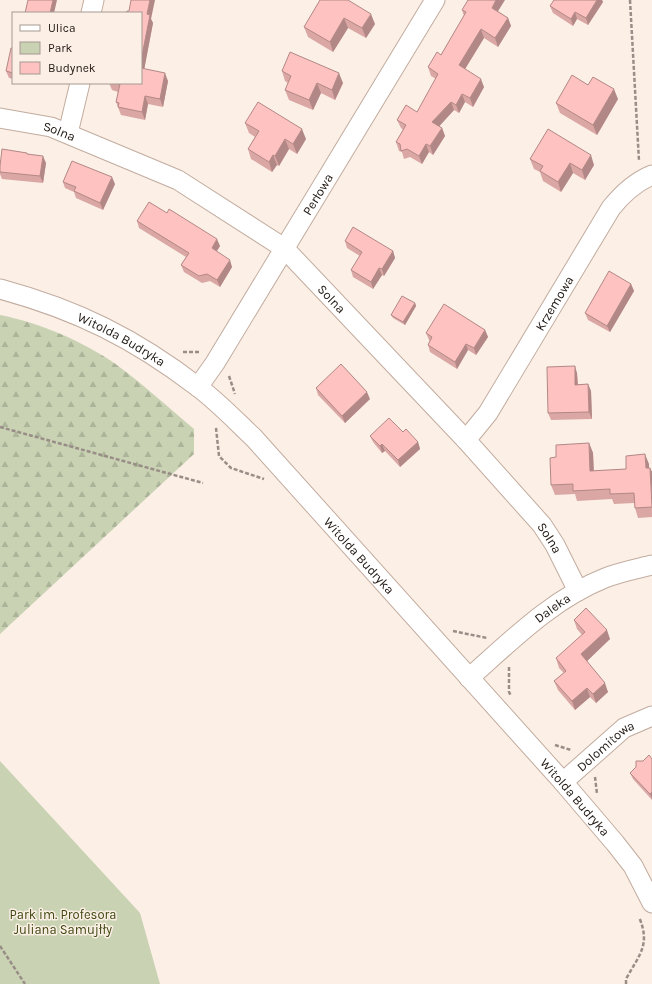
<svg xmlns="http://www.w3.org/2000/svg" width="652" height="984" font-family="Karla,sans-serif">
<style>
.green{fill:#c9d2b3}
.forest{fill:url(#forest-firs)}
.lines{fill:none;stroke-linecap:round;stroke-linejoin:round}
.minor-casing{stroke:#c2ac9f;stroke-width:21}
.path{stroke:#998e87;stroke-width:2.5;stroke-dasharray:4 2;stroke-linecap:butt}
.minor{stroke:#fff;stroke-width:19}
.wall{fill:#daa7a5}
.shaded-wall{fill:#b28886}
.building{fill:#fec2c0;stroke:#b28886}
.labels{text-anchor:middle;stroke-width:3;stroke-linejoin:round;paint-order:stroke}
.street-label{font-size:13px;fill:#1f1712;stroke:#fcefe6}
.park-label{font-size:13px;fill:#3c470f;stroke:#fcefe6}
</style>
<defs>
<pattern id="forest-firs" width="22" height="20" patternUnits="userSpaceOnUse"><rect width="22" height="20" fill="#c9d2b3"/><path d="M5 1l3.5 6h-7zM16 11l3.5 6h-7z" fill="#acb499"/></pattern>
</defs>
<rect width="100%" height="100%" fill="#fcefe6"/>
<!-- green -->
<path class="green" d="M 0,761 L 140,913 L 160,984 L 0,984 Z"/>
<!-- forest -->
<path class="forest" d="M 0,315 C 40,323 83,341 117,365 C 144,385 169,408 194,429 L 194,454 L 0,634 Z"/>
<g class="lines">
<!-- minor casing -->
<g class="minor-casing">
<g id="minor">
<path d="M 91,13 L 94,0"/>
<path id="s1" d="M 0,118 L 51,127 L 178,180 L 284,248 L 466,440 L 542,525 L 555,545 L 578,591"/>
<path d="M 68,133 L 80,83"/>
<path id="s2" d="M 0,289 C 77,310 134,338 198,387 C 218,402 236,421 254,438 L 563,782 L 615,843 L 633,866 L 652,903"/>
<path id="s3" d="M 198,387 L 215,363 L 435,0"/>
<path id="s4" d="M 466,440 L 488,413 L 611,208 C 623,193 635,182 652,175"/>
<path id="s5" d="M 469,678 C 511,641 552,599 605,578 C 620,572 636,569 652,565"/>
<path id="s6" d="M 563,782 L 624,728 L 652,716"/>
</g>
</g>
<!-- path -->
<path class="path" d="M 630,0 L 639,161
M 183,352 L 200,352
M 229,376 L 235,394
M 0,427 L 203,483
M 216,428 L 219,456 L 231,468 L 264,479
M 453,631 L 487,638
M 509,667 L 509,692 L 511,696
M 555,745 L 571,750
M 595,777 L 597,794
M 0,946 L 25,984
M 626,984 L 626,979 C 639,955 651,945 639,917"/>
<!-- minor -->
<use href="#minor" class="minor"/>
</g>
<!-- wall -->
<path class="wall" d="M 320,0 L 375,24 L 366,38 L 348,28 L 333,52 L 308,37 L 304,27 Z
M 554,0 L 602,0 L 603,2 L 588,25 L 577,19 L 573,26 L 553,13 L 550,6 Z
M 462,10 L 498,11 L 508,18 L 511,26 L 498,47 L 484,38 L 465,69 L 484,87 L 473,107 L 465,102 L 459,113 L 454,110 L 439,126 L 442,128 L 445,136 L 433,155 L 429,152 L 422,164 L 410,157 L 404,159 L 402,152 L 399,151 L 396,142 L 403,130 L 401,128 L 397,120 L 417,112 L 436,79 L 431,76 L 428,67 L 441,55 L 464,16 Z
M 151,19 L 153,23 L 144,69 L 168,81 L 163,107 L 148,104 L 145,120 L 121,115 L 116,102 L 118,92 L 112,90 L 109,83 L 141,83 Z
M 13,48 L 13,79 L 9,78 L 6,71 Z
M 282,71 L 343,83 L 335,100 L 321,93 L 313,110 L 289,100 L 285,90 L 288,83 L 285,81 Z
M 588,85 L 618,99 L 597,135 L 560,113 L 556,103 Z
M 245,123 L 306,139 L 297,154 L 289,149 L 279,166 L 277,165 L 272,172 L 251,159 L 248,149 L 255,137 L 249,133 Z
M 27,153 L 27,154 L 46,163 L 43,183 L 2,179 L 0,174 L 0,166 Z
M 530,159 L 594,165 L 585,180 L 573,173 L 561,192 L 543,181 L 540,172 L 534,169 Z
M 63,182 L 115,184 L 103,210 L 76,198 L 74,192 L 65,188 Z
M 137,221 L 220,246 L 217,251 L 232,267 L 220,287 L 210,281 L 202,283 L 184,272 L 181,265 L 186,257 L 139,228 Z
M 345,241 L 393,251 L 395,258 L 384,276 L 382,275 L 373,289 L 353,277 L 351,270 L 360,256 L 347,248 Z
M 631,284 L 634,291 L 610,332 L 588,320 L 585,313 Z
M 415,303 L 416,306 L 405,325 L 393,318 L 391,315 Z
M 485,330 L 488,337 L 476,355 L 468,350 L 457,369 L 430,352 L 428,345 L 430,341 L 429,340 L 426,333 Z
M 577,373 L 578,384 L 588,384 L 591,391 L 592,419 L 551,420 L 548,413 Z
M 316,388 L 370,399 L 345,423 L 318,395 Z
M 403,432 L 418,442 L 420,449 L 400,467 L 385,451 L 382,453 L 373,442 L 370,436 Z
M 589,443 L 593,453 L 594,471 L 626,469 L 649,464 L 649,468 L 650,468 L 652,472 L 652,517 L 638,518 L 635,508 L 634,503 L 614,504 L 612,499 L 577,501 L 575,494 L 555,495 L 551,485 L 556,457 Z
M 574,620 L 610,639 L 587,661 L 608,692 L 596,703 L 590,697 L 575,710 L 558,690 L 554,681 L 564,673 L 559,668 L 556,658 L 582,635 L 577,629 Z
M 652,759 L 652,800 L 633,779 L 630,773 L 643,761 Z"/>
<!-- shaded-wall -->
<path class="shaded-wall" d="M 53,0 L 57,0 L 54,13 L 50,13 Z
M 150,0 L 155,0 L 151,19 L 153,23 L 143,76 L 141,71 L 141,61 L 147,14 Z
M 496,0 L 505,0 L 495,16 L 492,8 Z
M 597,0 L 602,0 L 603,2 L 588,25 L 586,18 Z
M 575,12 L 577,19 L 573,26 L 571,19 Z
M 371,14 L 375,24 L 366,38 L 362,28 Z
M 344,18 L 348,28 L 333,52 L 330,42 Z
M 508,18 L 511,26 L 498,47 L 495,38 Z
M 481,29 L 484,38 L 462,74 L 459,65 Z
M 165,73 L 168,81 L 163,107 L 160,99 Z
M 339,73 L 343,83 L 335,100 L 332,90 Z
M 481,79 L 484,87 L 473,107 L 470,98 Z
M 317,83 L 321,93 L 313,110 L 309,100 Z
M 614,89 L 618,99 L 597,135 L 593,125 Z
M 462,94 L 465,102 L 459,113 L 456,105 Z
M 145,96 L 148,104 L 145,120 L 142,112 Z
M 451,102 L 454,110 L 435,131 L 432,122 Z
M 442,128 L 445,136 L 433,155 L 430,146 Z
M 302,129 L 306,139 L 297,154 L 293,144 Z
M 285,139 L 289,149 L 279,166 L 275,156 Z
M 426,144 L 429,152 L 422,164 L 419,156 Z
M 273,155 L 277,165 L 272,172 L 269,162 Z
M 591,155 L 594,165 L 585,180 L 582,170 Z
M 43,156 L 46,163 L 43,183 L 40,176 Z
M 570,163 L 573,173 L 561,192 L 558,182 Z
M 112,177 L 115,184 L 103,210 L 100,203 Z
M 217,239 L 220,246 L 214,255 L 212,248 Z
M 393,251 L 395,258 L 384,276 L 382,269 Z
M 230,260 L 232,267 L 220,287 L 217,280 Z
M 379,268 L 382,275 L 373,289 L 371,282 Z
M 631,284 L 634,291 L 610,332 L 607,326 Z
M 415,303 L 416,306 L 405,325 L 403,322 Z
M 485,330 L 488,337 L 476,355 L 474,348 Z
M 466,344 L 468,350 L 457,369 L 455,362 Z
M 575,366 L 577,373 L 578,391 L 575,385 Z
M 588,384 L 591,391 L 592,419 L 589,412 Z
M 367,392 L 370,399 L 345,423 L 342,416 Z
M 418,442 L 420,449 L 400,467 L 398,460 Z
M 589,443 L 593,453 L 594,481 L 590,471 Z
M 382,444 L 385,451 L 382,453 L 380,446 Z
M 645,454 L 649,464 L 649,478 L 646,468 Z
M 650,468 L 652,472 L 652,498 Z
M 607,630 L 610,639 L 585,663 L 581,654 Z
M 605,683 L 608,692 L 596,703 L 593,694 Z
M 587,688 L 590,697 L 575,710 L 572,701 Z
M 652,792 L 652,799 L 650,794 Z"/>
<!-- building -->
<path class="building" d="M 28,0 L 53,0 L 50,13 L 25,13 Z
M 131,0 L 150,0 L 147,14 L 150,15 L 141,61 L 141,13 L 126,13 L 127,11 L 129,11 Z
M 320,0 L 348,0 L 371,14 L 362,28 L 344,18 L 330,42 L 304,27 Z
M 468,0 L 496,0 L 492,8 L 508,18 L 495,38 L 481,29 L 459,65 L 481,79 L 470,98 L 462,94 L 456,105 L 451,102 L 432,122 L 442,128 L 430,146 L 426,144 L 419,156 L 407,149 L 401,151 L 400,144 L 396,142 L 406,125 L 397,120 L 406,105 L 417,112 L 438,74 L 428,67 L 437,52 L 441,55 L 466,12 L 462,10 Z
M 554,0 L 597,0 L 586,18 L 575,12 L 571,19 L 550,6 Z
M 11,48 L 13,48 L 13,73 L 6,71 Z
M 290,52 L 339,73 L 332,90 L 317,83 L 309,100 L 285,90 L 291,76 L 282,71 Z
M 141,68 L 165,73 L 160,99 L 145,96 L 142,112 L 118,107 L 119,103 L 116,102 L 120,84 L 114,83 L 141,83 Z
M 572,75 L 588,85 L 593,77 L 614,89 L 593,125 L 556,103 Z
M 258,102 L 302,129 L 293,144 L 285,139 L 275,156 L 273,155 L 269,162 L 248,149 L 259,131 L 245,123 Z
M 548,129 L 591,155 L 582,170 L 570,163 L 558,182 L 540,171 L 543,166 L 530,159 Z
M 2,149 L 27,153 L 27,154 L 43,156 L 40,176 L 0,172 L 0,166 Z
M 72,161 L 112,177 L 100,203 L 74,191 L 76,187 L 63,182 Z
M 149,202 L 167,213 L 169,209 L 217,239 L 212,248 L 230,260 L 217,280 L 207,274 L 199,276 L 181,265 L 189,253 L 137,221 Z
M 353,227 L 393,251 L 382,269 L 379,268 L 371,282 L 351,270 L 362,252 L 345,241 Z
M 609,271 L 631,284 L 607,326 L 585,313 Z
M 402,296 L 415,303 L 403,322 L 391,315 Z
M 444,304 L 485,330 L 474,348 L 466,344 L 455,362 L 428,345 L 432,337 L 426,333 Z
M 341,364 L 367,392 L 342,416 L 316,388 Z
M 575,366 L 575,385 L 588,384 L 589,412 L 548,413 L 547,367 Z
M 389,418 L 403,432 L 406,429 L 418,442 L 398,460 L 382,444 L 380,446 L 370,436 Z
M 589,443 L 590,471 L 626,469 L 626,456 L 645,454 L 646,468 L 650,468 L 652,507 L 635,508 L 634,493 L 610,494 L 610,489 L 573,491 L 573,484 L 551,485 L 550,458 L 556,457 L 556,445 Z
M 586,608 L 607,630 L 581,654 L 605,683 L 593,694 L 587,688 L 572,701 L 554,681 L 566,671 L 556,658 L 585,632 L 574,620 Z
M 649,755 L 652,759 L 652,792 L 650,794 L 630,773 L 636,767 L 636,761 L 643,761 Z"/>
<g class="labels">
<!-- street labels -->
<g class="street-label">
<text dy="5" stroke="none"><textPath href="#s1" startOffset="61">Solna</textPath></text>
<text dy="5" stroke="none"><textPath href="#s3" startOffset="227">Perłowa</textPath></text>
<text dy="5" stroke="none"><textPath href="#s1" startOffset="385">Solna</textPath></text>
<text dy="5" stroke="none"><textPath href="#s4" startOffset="163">Krzemowa</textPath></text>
<text dy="5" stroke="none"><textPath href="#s2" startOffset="132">Witolda Budryka</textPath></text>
<text dy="5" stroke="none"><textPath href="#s1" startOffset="709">Solna</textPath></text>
<text dy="5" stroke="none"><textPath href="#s2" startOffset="456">Witolda Budryka</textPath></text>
<text dy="5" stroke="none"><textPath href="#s5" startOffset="109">Daleka</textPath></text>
<text dy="5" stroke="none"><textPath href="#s6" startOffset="56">Dolomitowa</textPath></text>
<text dy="5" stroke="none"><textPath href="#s2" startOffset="780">Witolda Budryka</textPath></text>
</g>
<!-- park labels -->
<g class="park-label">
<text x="63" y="919">Park im. Profesora<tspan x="63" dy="15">Juliana Samujłły</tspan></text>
</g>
</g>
<!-- legend -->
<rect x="12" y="12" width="130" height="72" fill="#fcefe6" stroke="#a49991"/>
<rect x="20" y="25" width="20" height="6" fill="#ffffff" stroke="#a49991"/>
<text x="48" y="32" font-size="12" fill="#1f1712">Ulica</text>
<rect x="20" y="42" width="20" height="12" fill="#c9d2b3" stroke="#a49991"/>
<text x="48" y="52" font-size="12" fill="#1f1712">Park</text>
<rect x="20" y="62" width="20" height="12" fill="#fec2c0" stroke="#a49991"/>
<text x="48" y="72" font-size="12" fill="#1f1712">Budynek</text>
</svg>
